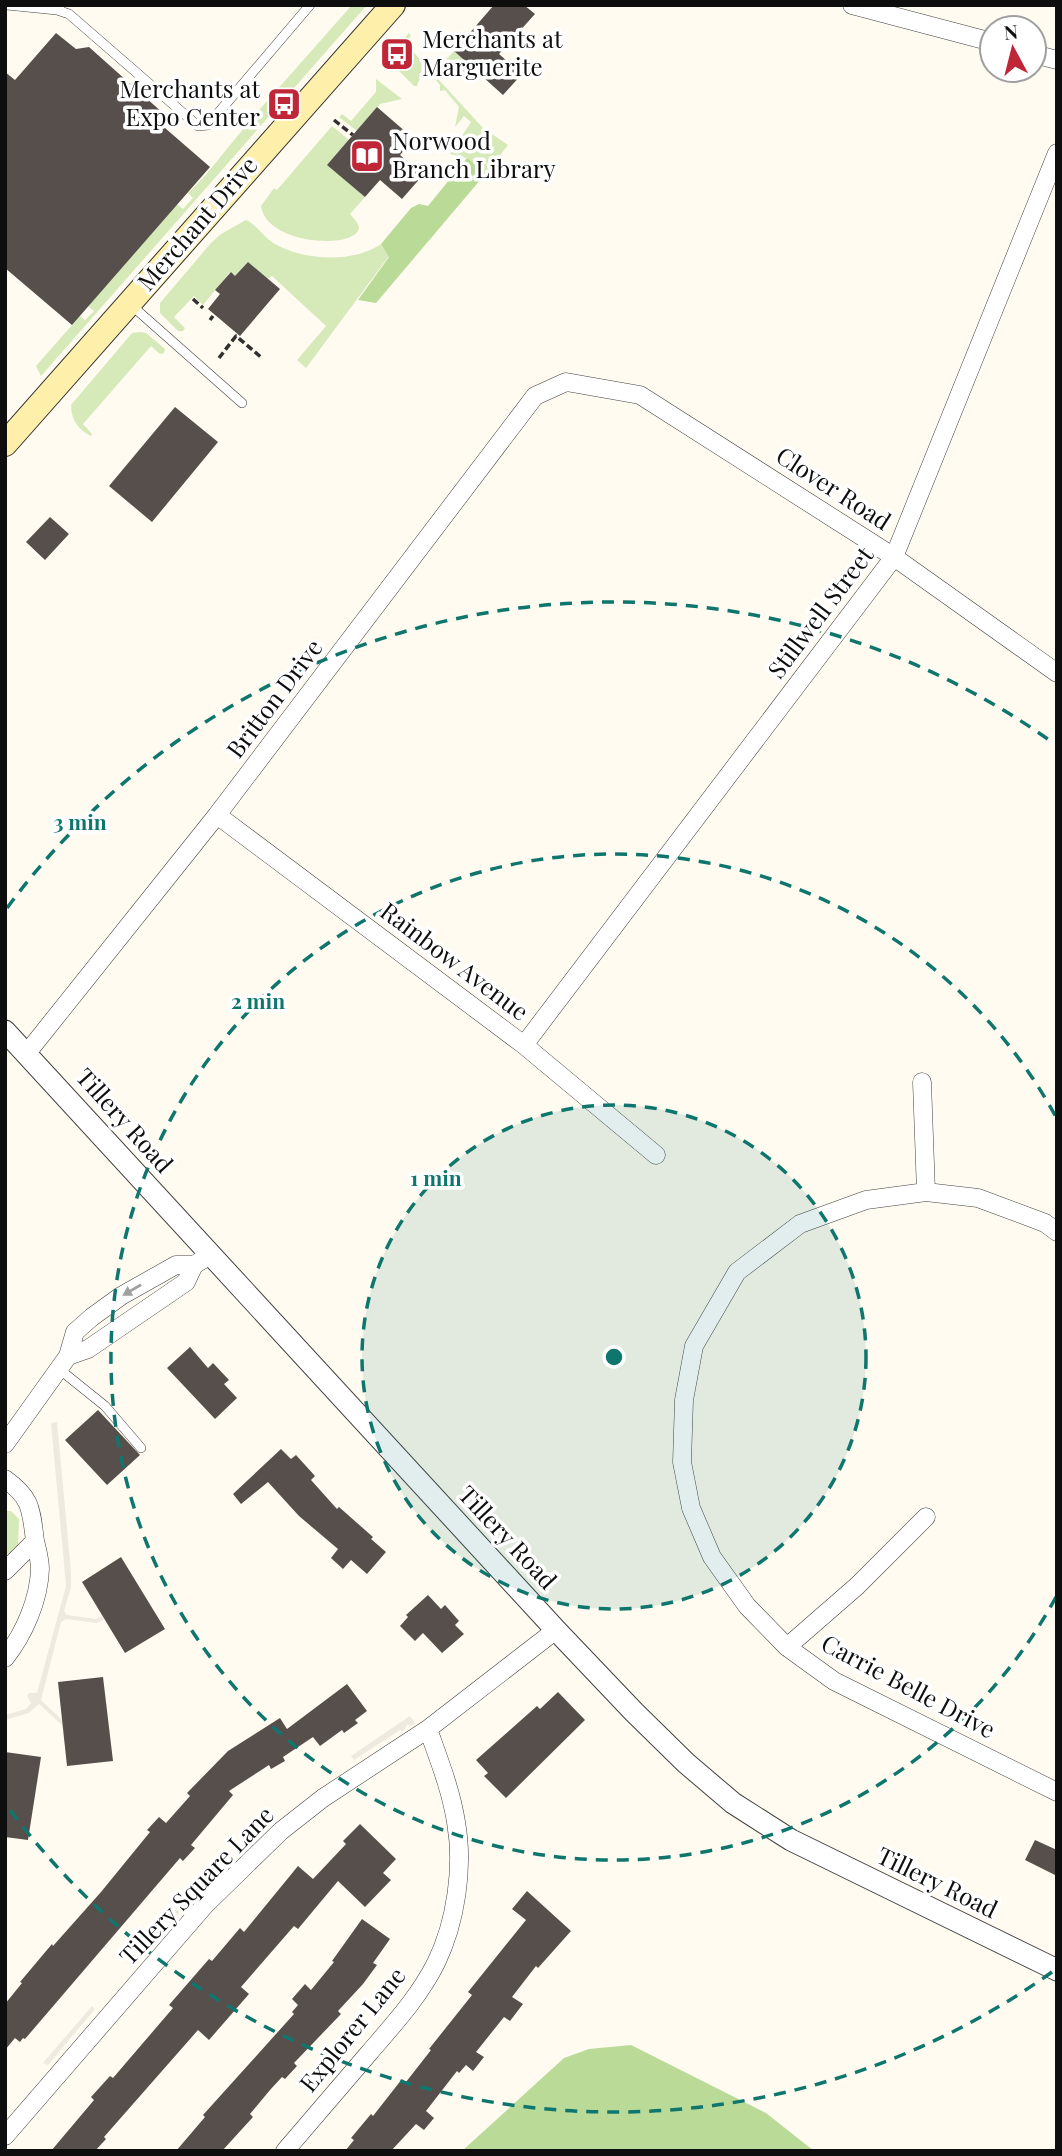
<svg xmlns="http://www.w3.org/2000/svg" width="1062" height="2156" font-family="'Playfair Display',serif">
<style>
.green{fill:#d5e9b9}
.forest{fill:#bada98}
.plaza{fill:#efeadf}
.building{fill:#574f4b}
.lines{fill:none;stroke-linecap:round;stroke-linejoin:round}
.service-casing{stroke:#414141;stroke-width:10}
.minor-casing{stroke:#414141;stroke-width:19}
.tertiary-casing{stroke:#414141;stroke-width:23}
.secondary-casing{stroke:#303030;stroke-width:26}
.path{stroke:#303030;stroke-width:3.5;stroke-dasharray:7 3.5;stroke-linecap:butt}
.service{stroke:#fff;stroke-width:9}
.minor{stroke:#fff;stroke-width:18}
.tertiary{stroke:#fff;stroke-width:21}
.secondary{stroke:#fef0ab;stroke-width:24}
.oneway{fill:#9f9f9f}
.ring{fill:none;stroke:#0f766e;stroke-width:3.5;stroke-dasharray:12 9}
.labels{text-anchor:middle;stroke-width:7;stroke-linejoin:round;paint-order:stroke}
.poi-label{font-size:24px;fill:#0e0e0e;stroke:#fff;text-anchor:start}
.street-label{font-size:24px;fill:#0e0e0e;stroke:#fff}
.centre{fill:#0f766e;stroke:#fff;stroke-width:3.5}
.ring-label{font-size:21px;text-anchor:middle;font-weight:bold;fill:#0f766e;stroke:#fff;stroke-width:7;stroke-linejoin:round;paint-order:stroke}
</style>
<rect width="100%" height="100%" fill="#fffbf0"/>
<!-- green -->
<path class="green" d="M 352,5 L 367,5 L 41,376 L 36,366 L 80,316 L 85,320 L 94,311 L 88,306 L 177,204 L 183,209 L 193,198 L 188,193 L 204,177 L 253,117 Z
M 409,33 L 411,36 L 405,43 L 483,128 L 508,145 L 487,172 L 467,158 L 450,154 L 471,122 L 464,116 L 455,127 L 459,107 L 445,90 L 440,91 L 440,85 L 431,74 L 422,71 L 417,86 L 414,86 L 392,64 L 394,45 L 401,42 Z
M 454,51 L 478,73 L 464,78 L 446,63 L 446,60 Z
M 376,79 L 402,99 L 380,104 L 357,131 L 339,117 L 342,114 L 351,121 L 376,92 Z
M 332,126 L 349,140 L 365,197 L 350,214 C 353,218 359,223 359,228 C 356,250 266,245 261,206 L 274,188 L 277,190 Z
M 246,220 C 256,224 264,238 275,244 C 305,261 353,263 381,244 L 389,256 L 306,368 L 297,360 L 326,326 L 272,276 L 268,279 L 248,262 L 235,276 L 230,272 L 203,305 L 194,296 L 174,317 L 185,328 L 183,331 L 178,331 L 160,313 L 160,303 L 211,243 L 221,234 Z
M 141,332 L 146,333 L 165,349 L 164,353 L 160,354 L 151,346 L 83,424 L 92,434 L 91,436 C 78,430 71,419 71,405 L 132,333 Z
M 5,1511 L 11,1511 L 19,1519 L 18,1550 L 5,1555 Z"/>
<!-- forest -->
<path class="forest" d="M 467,158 L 487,172 L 376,303 L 358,300 L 389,257 L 381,244 L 411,208 L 419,204 L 428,206 Z
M 631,2045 L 766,2113 L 814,2151 L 462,2151 L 564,2058 L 589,2049 Z"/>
<!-- plaza -->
<path class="plaza" d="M 57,1422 L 71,1572 L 71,1587 L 64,1611 L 67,1615 L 96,1619 L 102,1616 L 104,1619 L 97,1623 L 66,1619 L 61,1622 L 41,1700 L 62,1720 L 62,1725 L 39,1704 L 29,1713 L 5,1720 L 5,1715 L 26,1709 L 31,1703 L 27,1696 L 29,1693 L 37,1693 L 66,1586 L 51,1423 Z
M 410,1716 L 415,1723 L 410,1726 L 408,1724 L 402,1732 L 400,1730 L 354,1760 L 351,1756 Z
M 214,1867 L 217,1870 L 170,1923 L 166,1921 Z
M 92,2006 L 95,2009 L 48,2065 L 43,2063 Z"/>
<!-- building -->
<path class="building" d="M 494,5 L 524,5 L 535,14 L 499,54 L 522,74 L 503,95 L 454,51 Z
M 56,33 L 76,49 L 89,47 L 164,114 L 165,128 L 210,167 L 72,325 L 5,268 L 5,72 L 15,80 Z
M 377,107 L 414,139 L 400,155 L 423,175 L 402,199 L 380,180 L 365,197 L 327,165 Z
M 248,262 L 280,289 L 240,336 L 208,309 L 220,294 L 215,290 L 231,272 L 235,276 Z
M 175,407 L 218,442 L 152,522 L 109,486 Z
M 50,517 L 69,534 L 45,560 L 26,542 Z
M 190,1347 L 208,1368 L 213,1363 L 229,1380 L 224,1384 L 237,1398 L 215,1419 L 167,1368 Z
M 98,1410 L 140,1455 L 107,1485 L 65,1440 Z
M 281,1449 L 291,1459 L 296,1455 L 315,1476 L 311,1480 L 337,1509 L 339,1507 L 373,1537 L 371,1539 L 386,1552 L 367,1574 L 351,1560 L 343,1569 L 331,1558 L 338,1549 L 299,1516 L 268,1482 L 241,1504 L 233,1494 Z
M 121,1557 L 165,1629 L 125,1653 L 82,1582 Z
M 428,1595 L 441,1609 L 445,1605 L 459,1621 L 455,1625 L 464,1634 L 442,1653 L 423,1633 L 415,1641 L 400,1626 L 408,1617 L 406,1615 Z
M 103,1677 L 113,1761 L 67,1766 L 58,1682 Z
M 347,1684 L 367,1711 L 355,1720 L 358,1723 L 344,1733 L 342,1730 L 320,1746 L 313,1737 L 283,1757 L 285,1761 L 271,1769 L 269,1765 L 229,1791 L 233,1795 L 191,1845 L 195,1848 L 183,1861 L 180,1858 L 25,2039 L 23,2038 L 20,2042 L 15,2038 L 5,2050 L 5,2004 L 22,1983 L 20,1982 L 52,1944 L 53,1946 L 101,1892 L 150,1832 L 147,1830 L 159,1817 L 166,1823 L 190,1796 L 187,1793 L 228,1751 L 280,1718 L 287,1729 Z
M 558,1692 L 585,1720 L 506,1798 L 484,1776 L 488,1773 L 476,1760 L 537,1706 L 540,1709 Z
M 5,1752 L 41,1757 L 28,1840 L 5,1837 Z
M 360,1824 L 396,1859 L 383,1873 L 391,1880 L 365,1907 L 338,1881 L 298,1929 L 294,1926 L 241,1987 L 249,1994 L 209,2040 L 198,2030 L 104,2137 L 106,2139 L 95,2151 L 51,2151 L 94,2100 L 91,2097 L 110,2076 L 113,2078 L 173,2008 L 169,2005 L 209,1959 L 212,1961 L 240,1928 L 244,1932 L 298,1866 L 313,1879 L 346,1844 L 343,1841 Z
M 1035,1840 L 1057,1850 L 1057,1876 L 1025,1860 Z
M 527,1891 L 571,1931 L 538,1968 L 536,1966 L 512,1997 L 523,2004 L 510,2021 L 504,2017 L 476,2052 L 484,2057 L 473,2071 L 466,2065 L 459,2073 L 457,2071 L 426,2111 L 434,2118 L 424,2130 L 416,2124 L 391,2151 L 345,2151 L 354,2140 L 351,2138 L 371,2114 L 373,2116 L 402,2079 L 406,2082 L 431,2050 L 429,2049 L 472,1995 L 468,1992 L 526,1920 L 512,1909 Z
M 362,1919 L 390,1939 L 373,1963 L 377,1965 L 363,1984 L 338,2011 L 341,2014 L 294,2063 L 297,2066 L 285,2079 L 282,2077 L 270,2090 L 250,2114 L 253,2117 L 222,2151 L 176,2151 L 205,2117 L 203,2115 L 294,2014 L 292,2012 L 298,2005 L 292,1999 L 305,1984 L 311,1990 L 334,1962 L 332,1961 Z"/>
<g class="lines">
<!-- service casing -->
<g class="service-casing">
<path id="service" d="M 7,5 L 57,10 L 60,7
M 57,10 L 69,14 L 198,126 L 208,125 L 310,5
M 130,304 L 242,403
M 59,1369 L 105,1406 L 141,1448"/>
</g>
<!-- minor casing -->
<g class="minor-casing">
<path id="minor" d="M 852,5 L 992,42
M 1034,54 L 1057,60
M 217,815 L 524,1045 L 656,1155
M 524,1045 L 894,557 L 1057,153
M 27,1053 L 217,815 L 535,396 L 566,382 L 640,395 L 894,557 L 1057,673
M 922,1082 L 926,1192
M 1057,1232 L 1045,1223 L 978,1198 L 926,1192 L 866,1200 L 800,1224 L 737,1272 L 694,1346 L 684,1400 L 682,1462 L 691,1508 L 712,1557 L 747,1606 L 787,1647 L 834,1681 L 1057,1792
M 68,1356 L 88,1349 L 186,1282 L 194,1265
M 5,1444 L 68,1356 L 75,1332 L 92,1317 L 121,1296 L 176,1265 L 194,1265 L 210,1255
M 5,1479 C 32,1498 31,1510 35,1541
M 5,1571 L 35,1541 C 37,1549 40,1560 40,1569 C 39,1600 24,1634 5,1658
M 787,1647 L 857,1586 L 926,1517
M 5,2136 L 205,1905 L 281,1831 L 323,1798 L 428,1729 L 556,1630
M 285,2151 C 313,2118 341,2086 369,2053 C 393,2025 419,1997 436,1963 C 456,1922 464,1867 456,1822 C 451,1790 439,1760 428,1729"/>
</g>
<!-- tertiary casing -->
<g class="tertiary-casing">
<path id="tertiary" d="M 5,1031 L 556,1630 L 634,1712 L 686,1763 L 733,1803 L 791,1840 L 1057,1970"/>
</g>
<!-- secondary casing -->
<g class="secondary-casing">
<path id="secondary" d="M 5,444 L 393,5"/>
</g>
<!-- path -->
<path class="path" d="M 334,120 L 353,135
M 193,299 L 203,308
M 210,320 L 213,316
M 219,358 L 236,336 L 262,358"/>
<!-- service -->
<use href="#service" class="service"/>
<!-- minor -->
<use href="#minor" class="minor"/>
<!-- tertiary -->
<use href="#tertiary" class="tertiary"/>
<!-- secondary -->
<use href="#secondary" class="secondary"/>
</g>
<!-- one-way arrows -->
<defs><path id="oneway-solid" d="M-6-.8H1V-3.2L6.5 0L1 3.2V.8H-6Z" transform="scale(1.75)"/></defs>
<use class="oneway" href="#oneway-solid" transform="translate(132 1290) rotate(150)"/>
<!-- distance rings -->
<circle cx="614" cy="1357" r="252" fill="#0f766e" fill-opacity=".12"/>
<g class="ring">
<circle cx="614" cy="1357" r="252"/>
<path d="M1056 1597A503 503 0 1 1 1056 1117"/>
<path d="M1052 1972A755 755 0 0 1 7 1806M7 908A755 755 0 0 1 1052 742"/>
</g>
<!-- icons -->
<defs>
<g id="bus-square" transform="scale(1.75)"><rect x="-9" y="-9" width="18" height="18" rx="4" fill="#bf2637" stroke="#fff"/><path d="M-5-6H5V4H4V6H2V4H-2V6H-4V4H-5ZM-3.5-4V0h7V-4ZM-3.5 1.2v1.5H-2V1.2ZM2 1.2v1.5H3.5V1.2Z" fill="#fff"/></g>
<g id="library-square" transform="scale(1.75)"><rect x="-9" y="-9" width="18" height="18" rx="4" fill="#bf2637" stroke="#fff"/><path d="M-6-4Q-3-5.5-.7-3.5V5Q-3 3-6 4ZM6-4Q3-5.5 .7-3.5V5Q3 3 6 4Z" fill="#fff"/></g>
</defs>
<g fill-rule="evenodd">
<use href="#bus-square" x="397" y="54"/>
<use href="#bus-square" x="284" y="104"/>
<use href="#library-square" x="367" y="156"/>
</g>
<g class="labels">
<!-- poi labels -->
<g class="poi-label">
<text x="422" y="48">Merchants at<tspan x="422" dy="28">Marguerite</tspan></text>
<text x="260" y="98" text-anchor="end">Merchants at<tspan x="260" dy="28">Expo Center</tspan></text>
<text x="392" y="150">Norwood<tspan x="392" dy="28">Branch Library</tspan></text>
</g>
<!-- street labels -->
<g class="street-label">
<text transform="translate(198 224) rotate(-49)" y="8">Merchant Drive</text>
<text transform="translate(833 489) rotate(33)" y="8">Clover Road</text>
<text transform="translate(821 613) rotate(-53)" y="8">Stillwell Street</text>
<text transform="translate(275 699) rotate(-53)" y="8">Britton Drive</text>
<text transform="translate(454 962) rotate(37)" y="8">Rainbow Avenue</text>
<text transform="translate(124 1121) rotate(48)" y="8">Tillery Road</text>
<text transform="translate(507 1538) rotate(47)" y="8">Tillery Road</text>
<text transform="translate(908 1687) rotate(28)" y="8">Carrie Belle Drive</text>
<text transform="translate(937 1883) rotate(26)" y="8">Tillery Road</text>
<text transform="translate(197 1886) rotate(-46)" y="8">Tillery Square Lane</text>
<text transform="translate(353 2030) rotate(-51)" y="8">Explorer Lane</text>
</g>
</g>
<circle cx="614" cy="1357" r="10" class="centre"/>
<g class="ring-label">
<text x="80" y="830">3 min</text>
<text x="258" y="1009">2 min</text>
<text x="436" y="1186">1 min</text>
</g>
<!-- border -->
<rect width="1062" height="2156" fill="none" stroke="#0e0e0e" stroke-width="14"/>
<!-- north arrow -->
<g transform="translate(1013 49) rotate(353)"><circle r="33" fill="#ffffff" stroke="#9f9f9f" stroke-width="2"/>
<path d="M0-5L12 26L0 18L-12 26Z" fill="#bf2637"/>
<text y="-10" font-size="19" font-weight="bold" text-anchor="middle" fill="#0e0e0e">N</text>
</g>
</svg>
